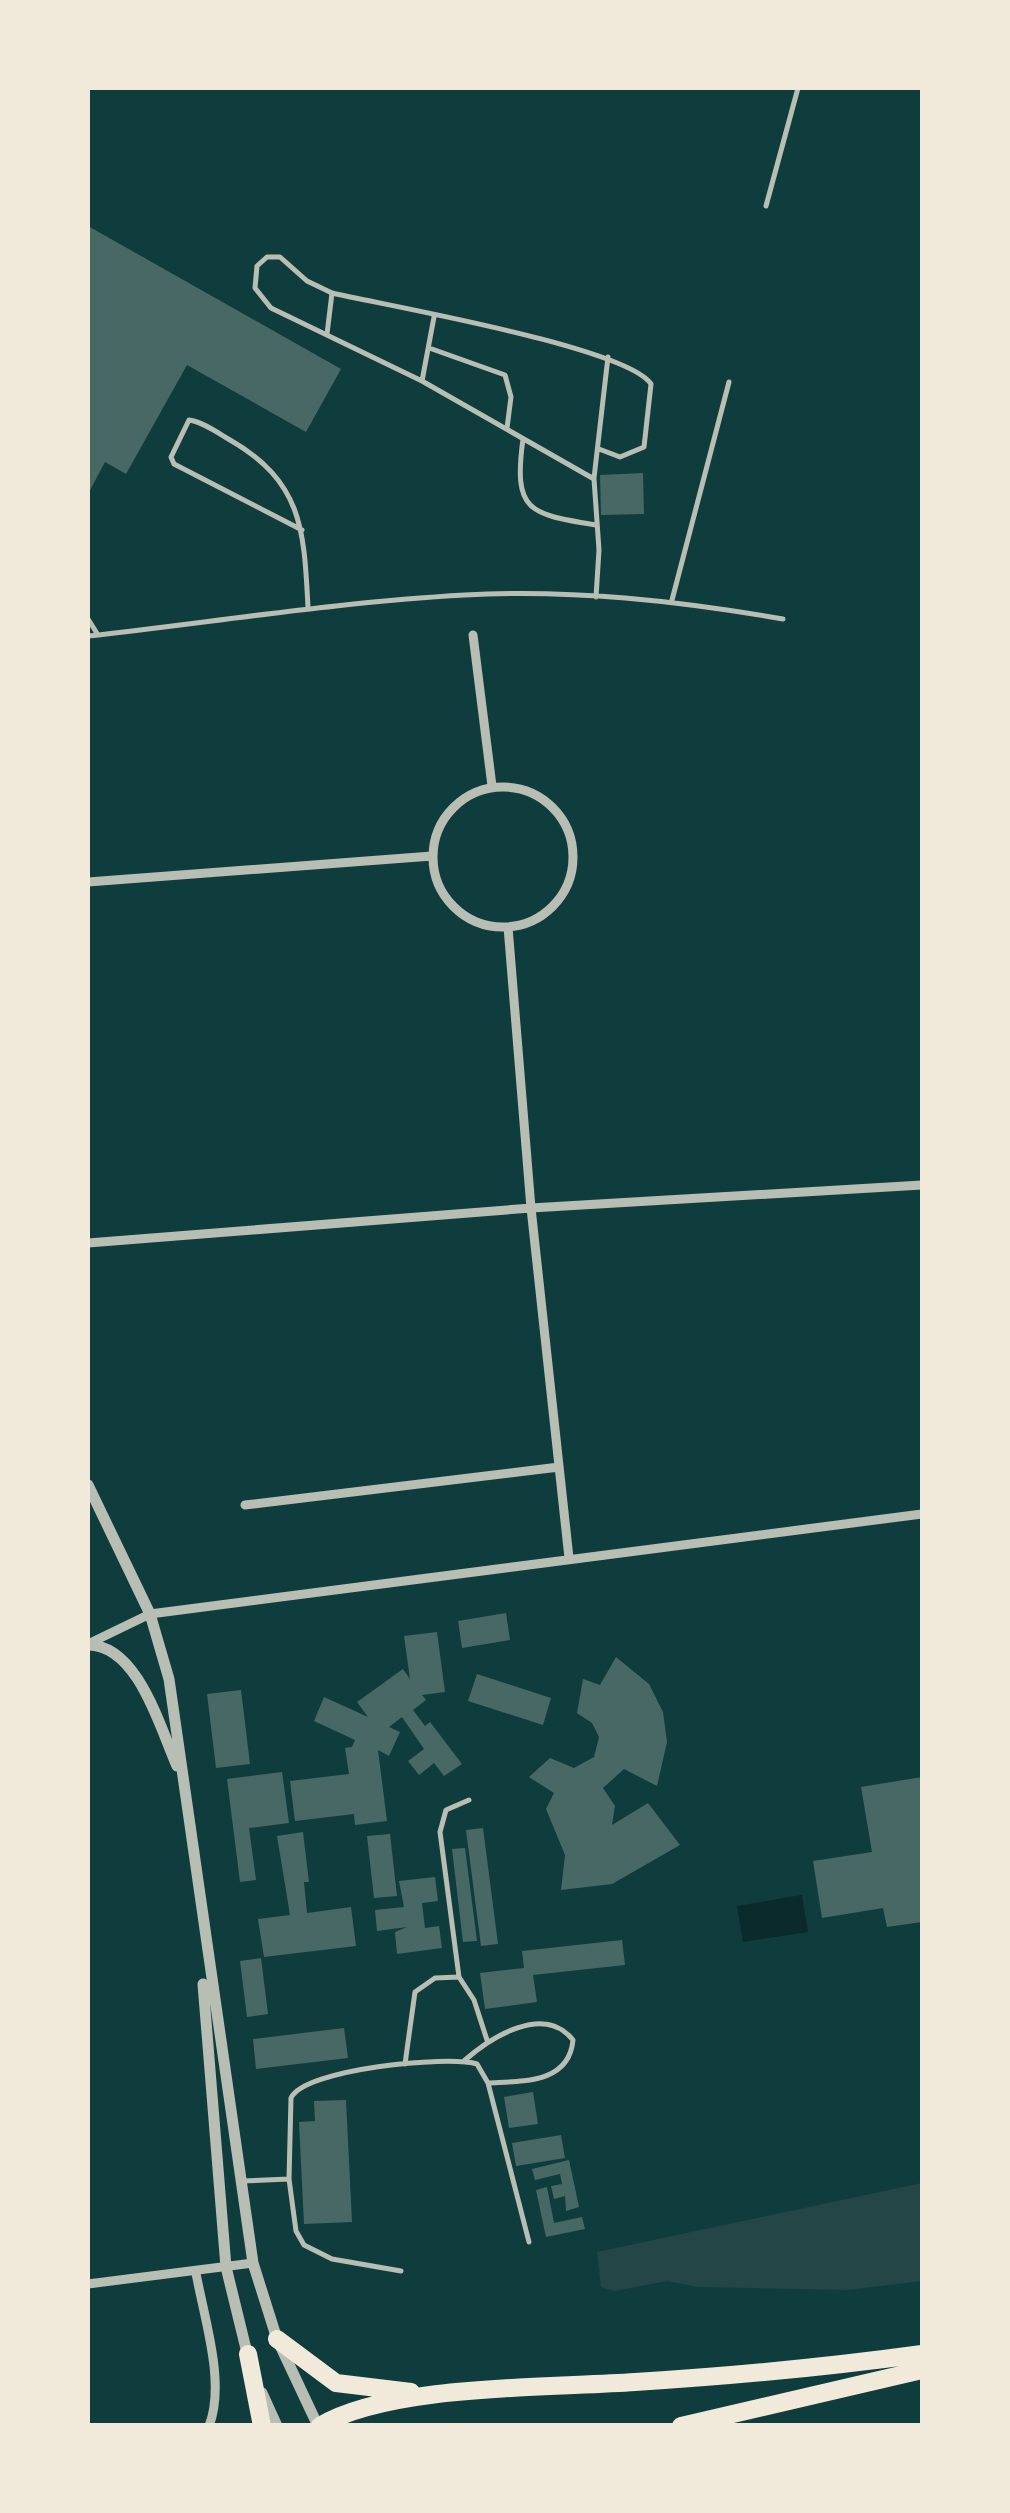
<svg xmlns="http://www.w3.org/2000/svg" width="1010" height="2513" font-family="Helvetica,sans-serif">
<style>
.green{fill:#244646}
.water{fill:#0a2a2b}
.building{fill:#486865}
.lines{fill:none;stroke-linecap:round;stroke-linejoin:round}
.service{stroke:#b8beb3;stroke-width:5}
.minor{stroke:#b8beb3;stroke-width:9}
.tertiary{stroke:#b8beb3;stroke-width:11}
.motorway{stroke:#f1e9da;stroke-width:18}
</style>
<rect width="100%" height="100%" fill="#0f3d3e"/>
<!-- green -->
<path class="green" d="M 922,2183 L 922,2281 L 847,2290 L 698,2287 L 667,2281 L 614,2291 L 601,2287 L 597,2252 Z"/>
<!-- water -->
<path class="water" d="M 802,1895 L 808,1932 L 743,1942 L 737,1906 Z"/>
<!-- building -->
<path class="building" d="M 88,226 L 341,369 L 306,432 L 187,365 L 126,474 L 105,462 L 88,494 Z
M 643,473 L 644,514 L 601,515 L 600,475 Z
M 506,1613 L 510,1640 L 462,1648 L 458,1621 Z
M 437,1632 L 445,1692 L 422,1695 L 426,1700 L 413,1710 L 425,1726 L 430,1722 L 462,1764 L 444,1776 L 434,1763 L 419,1775 L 408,1761 L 424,1749 L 402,1717 L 389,1727 L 400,1732 L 389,1756 L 378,1750 L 387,1821 L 355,1825 L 354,1814 L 295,1821 L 290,1781 L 349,1774 L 345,1748 L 352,1747 L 355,1740 L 314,1721 L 324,1697 L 368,1717 L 357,1702 L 403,1669 L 410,1679 L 404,1636 Z
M 616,1657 L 649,1684 L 663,1712 L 667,1742 L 657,1786 L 624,1769 L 603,1788 L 615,1806 L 612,1825 L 648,1803 L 680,1845 L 612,1884 L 561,1890 L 565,1855 L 546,1809 L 554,1793 L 529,1777 L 550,1758 L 574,1768 L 594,1757 L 599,1737 L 592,1723 L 577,1713 L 583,1679 L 600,1685 Z
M 477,1674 L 551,1698 L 543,1725 L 468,1701 Z
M 241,1690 L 250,1764 L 216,1768 L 207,1694 Z
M 282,1772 L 289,1823 L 249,1828 L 256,1880 L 240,1882 L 227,1779 Z
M 922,1777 L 922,1922 L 887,1927 L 883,1908 L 822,1918 L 813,1861 L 872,1852 L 861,1787 Z
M 483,1828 L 498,1944 L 481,1946 L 466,1830 Z
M 303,1832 L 309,1882 L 304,1882 L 307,1913 L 351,1907 L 356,1946 L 264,1957 L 258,1919 L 290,1915 L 277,1836 Z
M 390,1834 L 397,1896 L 374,1898 L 367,1836 Z
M 465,1848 L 477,1941 L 463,1942 L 452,1849 Z
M 435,1877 L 438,1901 L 422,1903 L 425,1928 L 439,1926 L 442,1948 L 397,1954 L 395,1932 L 407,1927 L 377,1931 L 375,1910 L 404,1907 L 399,1881 Z
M 622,1940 L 625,1965 L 533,1975 L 537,2002 L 485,2009 L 480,1973 L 524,1968 L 522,1951 Z
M 261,1958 L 268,2014 L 247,2017 L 240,1961 Z
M 344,2028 L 348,2058 L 256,2069 L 253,2039 Z
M 533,2092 L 538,2124 L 509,2128 L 504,2097 Z
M 346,2100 L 352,2222 L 304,2224 L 299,2122 L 315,2121 L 314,2101 Z
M 561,2135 L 565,2158 L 516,2166 L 512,2143 Z
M 569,2160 L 579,2207 L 566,2211 L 565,2196 L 554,2199 L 551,2186 L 562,2184 L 560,2174 L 535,2180 L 532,2169 Z
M 547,2187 L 554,2223 L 582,2217 L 585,2229 L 546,2237 L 536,2190 Z"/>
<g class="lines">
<!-- service -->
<path class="service" d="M 766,206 L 798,88
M 327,334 L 332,293
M 432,349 L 505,375 L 511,397 L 507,428
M 422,381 L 434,317
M 523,439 C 513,512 529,514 596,525
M 594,478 L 608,357
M 302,530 L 174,464 L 171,457 L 189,420 C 203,422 218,433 230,440 C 303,482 304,531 308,607
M 596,597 L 599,550 L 594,479 L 422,381 L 271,308 L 255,288 L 257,266 L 267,257 L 280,257 L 307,281 L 332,293 C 388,306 626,347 651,384 L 644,447 L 620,457 L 599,449
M 672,600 L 729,382
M 88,619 L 98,635
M 88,636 C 214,622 338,602 465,595 C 572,589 679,601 783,619
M 459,1977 L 440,1832 L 446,1810 L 469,1800
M 465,2060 C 490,2038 544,2003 573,2040 C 569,2084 522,2081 488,2083
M 405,2064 L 415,1992 L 435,1978 L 459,1977 L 474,2000 L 487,2040
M 289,2179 L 291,2098 C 304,2069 448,2055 477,2064 L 488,2083 L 529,2242
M 242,2181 L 289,2179 L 296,2231 L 304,2245 L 332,2259 L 401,2271"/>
<!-- minor -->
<path class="minor" d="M 473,635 L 492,786
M433 857a70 70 0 1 1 140 0a70 70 0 1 1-140 0Z
M 88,882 L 432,856
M 508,927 L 531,1208 L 569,1558
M 88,1243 L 531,1208 L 922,1185
M 245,1505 L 559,1467
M 88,1644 L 150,1614 L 922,1514
M 196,2273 C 204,2318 226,2383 209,2426
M 88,2284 L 253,2263"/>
<!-- tertiary -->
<path class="tertiary" d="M 88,1485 L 150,1614 L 169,1679 L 253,2263 L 277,2339 L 318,2426
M 88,1645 C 138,1645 160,1728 177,1766
M 203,1984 L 226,2267 L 248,2357
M 262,2393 L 277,2426"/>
<!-- motorway -->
<path class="motorway" d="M 277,2339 L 336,2383 L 411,2392
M 248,2354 L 262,2426
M 320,2426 C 390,2384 551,2388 635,2382 C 731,2376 827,2367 922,2354
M 681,2426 L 922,2370"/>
</g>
<!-- border -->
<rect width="1010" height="2513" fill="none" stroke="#f1e9da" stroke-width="180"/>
</svg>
